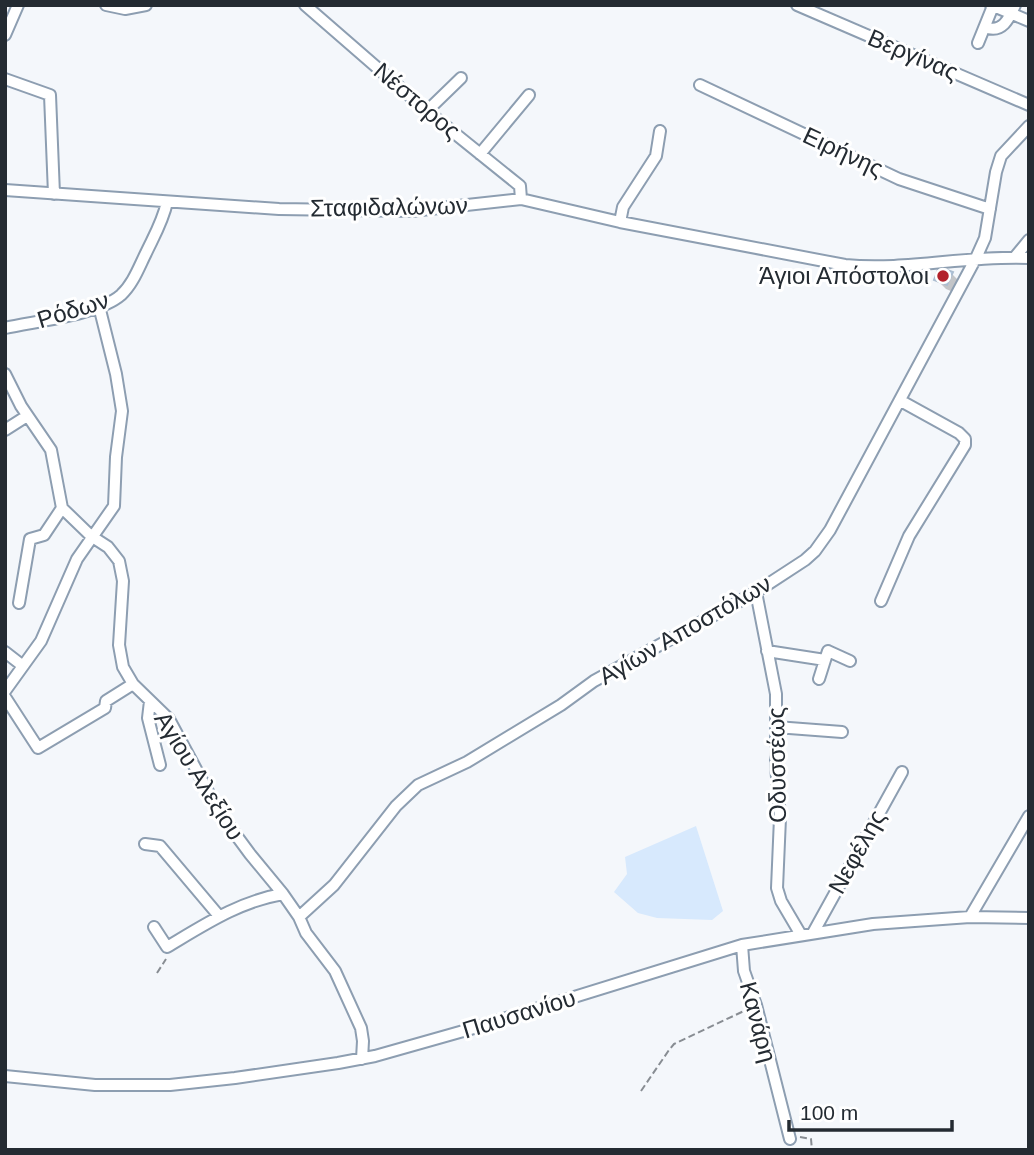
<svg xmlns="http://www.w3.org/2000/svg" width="1034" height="1155" font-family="Arial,sans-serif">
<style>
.green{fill:#d7e9fd}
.shadow{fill:#0003}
.building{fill:#b8d8fb;stroke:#abbdd0;stroke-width:2}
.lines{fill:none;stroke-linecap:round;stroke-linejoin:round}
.minor-casing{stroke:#8d9eb1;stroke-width:14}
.path{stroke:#888d93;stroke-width:2;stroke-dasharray:7 3.5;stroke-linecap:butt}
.minor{stroke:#fff;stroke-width:10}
.poi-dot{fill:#b2212b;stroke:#fff;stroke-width:2.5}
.labels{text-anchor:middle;stroke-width:6;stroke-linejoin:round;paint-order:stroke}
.street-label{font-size:24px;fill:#242b32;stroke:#fff}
.poi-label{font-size:24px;fill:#242b32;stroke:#fff;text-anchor:end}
</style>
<rect width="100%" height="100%" fill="#f4f7fb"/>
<!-- green -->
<path class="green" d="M 696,826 L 723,911 L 712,920 L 657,918 L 638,913 L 614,892 L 627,874 L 625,857 Z"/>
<!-- shadow -->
<path class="shadow" d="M 952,274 L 962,284 L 958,294 L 946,289 L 936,279 Z"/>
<!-- building -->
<path class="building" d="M 939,267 L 953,272 L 947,285 L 934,280 Z"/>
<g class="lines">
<!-- minor casing -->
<g class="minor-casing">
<path id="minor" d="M 106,5 L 125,9 L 146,5
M 305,5 L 427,111 L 520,186 L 521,199
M 797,5 L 1029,105
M 991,5 L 1029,21
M 985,27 C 1002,34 1009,19 1015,5
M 5,35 L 18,5
M 978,43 L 993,6
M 5,79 L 50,95 L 54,194
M 700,85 L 899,179 L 990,209
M 427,111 L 461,78
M 480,154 L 529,95
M 5,190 L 279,209 L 412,211 L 521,199 L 620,222 L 845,265 C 906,271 967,255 1029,258
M 620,222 L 623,207 L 656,156 L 660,131
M 1015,257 L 1029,240
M 5,328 C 36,321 98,315 121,295 C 133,284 139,267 146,253 C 154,236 163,221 167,202
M 5,374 L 21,406 L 51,450 L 62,508 L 91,536 L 108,547 L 119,561 L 123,581 L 119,645 L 123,667 L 133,684 L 169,719 L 219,812 L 250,854 L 283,894 L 299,917 L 306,933 L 335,971 L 361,1028 L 363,1041 L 362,1059
M 5,430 L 27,416
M 756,592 L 776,694 L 776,764 L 780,818 L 777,888 L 781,901 L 801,935
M 881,601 L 909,536 L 965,445 L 965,439 L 959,433 L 901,401
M 19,603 L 30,539 L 44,535 L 62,508
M 767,651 L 825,660 L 819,679
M 5,652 L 23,666
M 825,660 L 828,651 L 850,661
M 5,691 L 41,641 L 77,559 L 114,506 L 116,457 L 122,411 L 116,374 L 99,306
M 5,697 L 38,748 L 105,708 L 106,701 L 133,684
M 150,701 L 148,718 L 160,765
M 776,727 L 842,732
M 145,844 L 160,846 L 219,916
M 299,917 L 334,885 L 396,806 L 418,785 L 467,762 L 561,705 L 594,681 L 756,592 L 805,560 L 815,551 L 830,530 L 976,258 L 985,238 L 996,172 L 1001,156 L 1029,126
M 970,917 L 1029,816
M 154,927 L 167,947 C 204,925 240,901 283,894
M 813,933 L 902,772
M 742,945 L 744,971 L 756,1005 L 790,1139
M 5,1076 L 95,1085 L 170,1085 L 235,1078 L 338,1063 L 375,1056 L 474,1028 L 742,945 L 873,924 L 970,917 L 1029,918"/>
</g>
<!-- path -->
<path class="path" d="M 157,973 L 166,959
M 641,1091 L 669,1050 L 674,1044 L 746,1010
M 800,1137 L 811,1139 L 812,1150"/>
<!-- minor -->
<use href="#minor" class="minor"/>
</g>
<!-- markers -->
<circle class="poi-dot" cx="943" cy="276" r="7"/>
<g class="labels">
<!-- street labels -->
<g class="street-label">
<text transform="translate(913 55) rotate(23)" y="8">Βεργίνας</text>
<text transform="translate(417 101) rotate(40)" y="8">Νέστορος</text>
<text transform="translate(843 152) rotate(25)" y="8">Ειρήνης</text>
<text transform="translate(389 207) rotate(-1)" y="8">Σταφιδαλώνων</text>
<text transform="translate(73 310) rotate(-17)" y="8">Ρόδων</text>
<text transform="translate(685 630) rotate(-30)" y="8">Αγίων Αποστόλων</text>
<text transform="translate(777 765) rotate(-91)" y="8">Οδυσσέως</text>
<text transform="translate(199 776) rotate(58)" y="8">Αγίου Αλεξίου</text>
<text transform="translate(857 852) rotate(-61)" y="8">Νεφέλης</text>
<text transform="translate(519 1014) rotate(-17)" y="8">Παυσανίου</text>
<text transform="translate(758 1022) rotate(75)" y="8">Κανάρη</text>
</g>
<!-- poi labels -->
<g class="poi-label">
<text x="929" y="284">Άγιοι Απόστολοι</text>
</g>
</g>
<!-- border -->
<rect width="1034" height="1155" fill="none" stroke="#242b32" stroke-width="14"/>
<!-- scale -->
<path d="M789 1120v10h163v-10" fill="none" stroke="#242b32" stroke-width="3.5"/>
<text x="800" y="1120" font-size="21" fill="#242b32" stroke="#ffffff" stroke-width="5" paint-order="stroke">100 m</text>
</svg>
